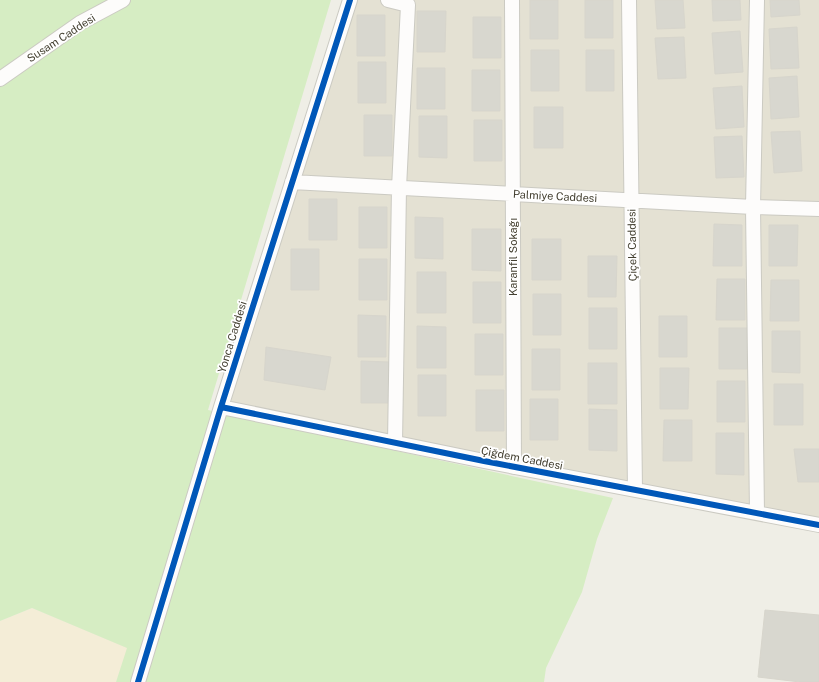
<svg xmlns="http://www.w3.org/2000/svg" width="819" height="682" font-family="'Public Sans',sans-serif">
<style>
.residential{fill:#e4e1d3}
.commercial{fill:#f4edd7}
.green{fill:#d6edc3}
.building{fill:#d8d7cf;stroke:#d7d5cc}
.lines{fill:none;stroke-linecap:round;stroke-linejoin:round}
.minor-casing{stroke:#cbcac2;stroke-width:16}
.minor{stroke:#fdfcfb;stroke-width:14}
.cycleway-casing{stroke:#fff;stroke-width:8}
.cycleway{stroke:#0057b8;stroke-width:6}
.labels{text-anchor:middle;stroke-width:3.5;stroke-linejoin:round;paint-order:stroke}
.street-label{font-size:11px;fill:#454132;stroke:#fff}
</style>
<rect width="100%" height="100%" fill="#efeee6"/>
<!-- residential -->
<path class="residential" d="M 349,0 L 819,0 L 819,525 L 221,407 Z"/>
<!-- commercial -->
<path class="commercial" d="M 32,608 L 128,648 L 116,682 L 0,682 L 0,621 Z"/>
<!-- green -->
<path class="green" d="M 0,0 L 331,0 L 208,410 L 613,498 L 597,539 L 582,592 L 546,668 L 544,682 L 116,682 L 127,648 L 32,608 L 0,621 Z"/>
<!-- building -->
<path class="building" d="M 530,0 L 558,0 L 558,39 L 530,39 Z
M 585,0 L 613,0 L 613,38 L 585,38 Z
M 655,0 L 683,0 L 685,28 L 657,29 Z
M 712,0 L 740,0 L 741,20 L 713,21 Z
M 770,0 L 799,0 L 800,15 L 771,17 Z
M 417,11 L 446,11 L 445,52 L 417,52 Z
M 357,15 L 385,15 L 385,56 L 357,56 Z
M 473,17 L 501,17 L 501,58 L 473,58 Z
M 797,27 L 799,68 L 771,69 L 769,29 Z
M 740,31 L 743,72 L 715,74 L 712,33 Z
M 684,37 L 686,78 L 658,79 L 655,38 Z
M 531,50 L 559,50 L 559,91 L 531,91 Z
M 586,50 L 614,50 L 614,91 L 586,91 Z
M 358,62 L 386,62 L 386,103 L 358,103 Z
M 417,68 L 445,68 L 445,109 L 417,109 Z
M 472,70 L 500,70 L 500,111 L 472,111 Z
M 797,76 L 799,117 L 771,119 L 769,78 Z
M 742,86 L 744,127 L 716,129 L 713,88 Z
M 534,107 L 563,107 L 563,148 L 534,148 Z
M 364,115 L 392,115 L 392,156 L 364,156 Z
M 419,116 L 447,116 L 447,158 L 419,157 Z
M 474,120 L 502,120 L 502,161 L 474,161 Z
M 800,131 L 802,171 L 774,173 L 771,132 Z
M 742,136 L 744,177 L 716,178 L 714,137 Z
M 309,199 L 337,199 L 337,240 L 309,240 Z
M 359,207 L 387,207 L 387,248 L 359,248 Z
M 415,217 L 443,218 L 443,259 L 415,258 Z
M 714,224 L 742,225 L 742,266 L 713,266 Z
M 769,225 L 798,225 L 797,266 L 769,266 Z
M 472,229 L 501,229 L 501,271 L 472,270 Z
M 532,239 L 561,239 L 561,280 L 532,280 Z
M 291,249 L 319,249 L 319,290 L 291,290 Z
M 588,256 L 617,256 L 616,297 L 588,297 Z
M 359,259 L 387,259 L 387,300 L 359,300 Z
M 417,272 L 446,272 L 446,313 L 417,313 Z
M 717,279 L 745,279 L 745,320 L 716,320 Z
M 771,280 L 799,280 L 799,321 L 770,321 Z
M 473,282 L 501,282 L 501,323 L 473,323 Z
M 533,294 L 561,294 L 561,335 L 533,335 Z
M 589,308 L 617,308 L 617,349 L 589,349 Z
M 358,315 L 386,316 L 386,357 L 358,357 Z
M 659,316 L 687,316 L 687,357 L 659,357 Z
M 417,326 L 446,327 L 446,368 L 417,368 Z
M 719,328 L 747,328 L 747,369 L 719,369 Z
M 772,331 L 800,331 L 800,373 L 772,372 Z
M 475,334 L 503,334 L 503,375 L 475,375 Z
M 266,347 L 331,357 L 325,390 L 264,380 Z
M 532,349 L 560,349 L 560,390 L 532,390 Z
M 361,361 L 389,362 L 389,403 L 361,403 Z
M 588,363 L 617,363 L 617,404 L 588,404 Z
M 660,368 L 689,368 L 688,409 L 660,409 Z
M 418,375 L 446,375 L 446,416 L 418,416 Z
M 717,381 L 745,381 L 745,422 L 717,422 Z
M 774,384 L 803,384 L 803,425 L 774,425 Z
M 476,390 L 504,390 L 504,431 L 476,431 Z
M 530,399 L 558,399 L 558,440 L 530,440 Z
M 589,409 L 617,410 L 617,451 L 589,450 Z
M 664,420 L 692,420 L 692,461 L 663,461 Z
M 716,433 L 744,433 L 744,475 L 716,474 Z
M 794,449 L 819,449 L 819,482 L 798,482 Z
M 765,610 L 819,615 L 819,682 L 800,682 L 758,677 Z"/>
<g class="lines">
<!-- minor casing -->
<g class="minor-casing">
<path id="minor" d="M 388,0 L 408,5 L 399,188 L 395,443
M 512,0 L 514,467
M 629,0 L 635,489
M 0,79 L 80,23 L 123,0
M 292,182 L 753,207 L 819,209
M 221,407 L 484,461 L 819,525
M 757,513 L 753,207 L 757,0
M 138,682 L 221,407 L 350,0"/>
</g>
<!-- minor -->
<use href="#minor" class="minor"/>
<!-- cycleway casing -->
<g class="cycleway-casing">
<path id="cycleway" d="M 221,407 L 484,461 L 819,525
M 138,682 L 221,407 L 350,0"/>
</g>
<!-- cycleway -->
<use href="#cycleway" class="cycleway"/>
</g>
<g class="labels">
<!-- street labels -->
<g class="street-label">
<text transform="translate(61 38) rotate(-33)" y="4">Susam Caddesi</text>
<text transform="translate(555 196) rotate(3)" y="4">Palmiye Caddesi</text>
<text transform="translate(632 245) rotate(-91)" y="4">Çiçek Caddesi</text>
<text transform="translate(513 257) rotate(-90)" y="4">Karanfil Sokağı</text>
<text transform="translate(232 337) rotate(-73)" y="4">Yonca Caddesi</text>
<text transform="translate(522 458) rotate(11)" y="4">Çiğdem Caddesi</text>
</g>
</g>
</svg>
